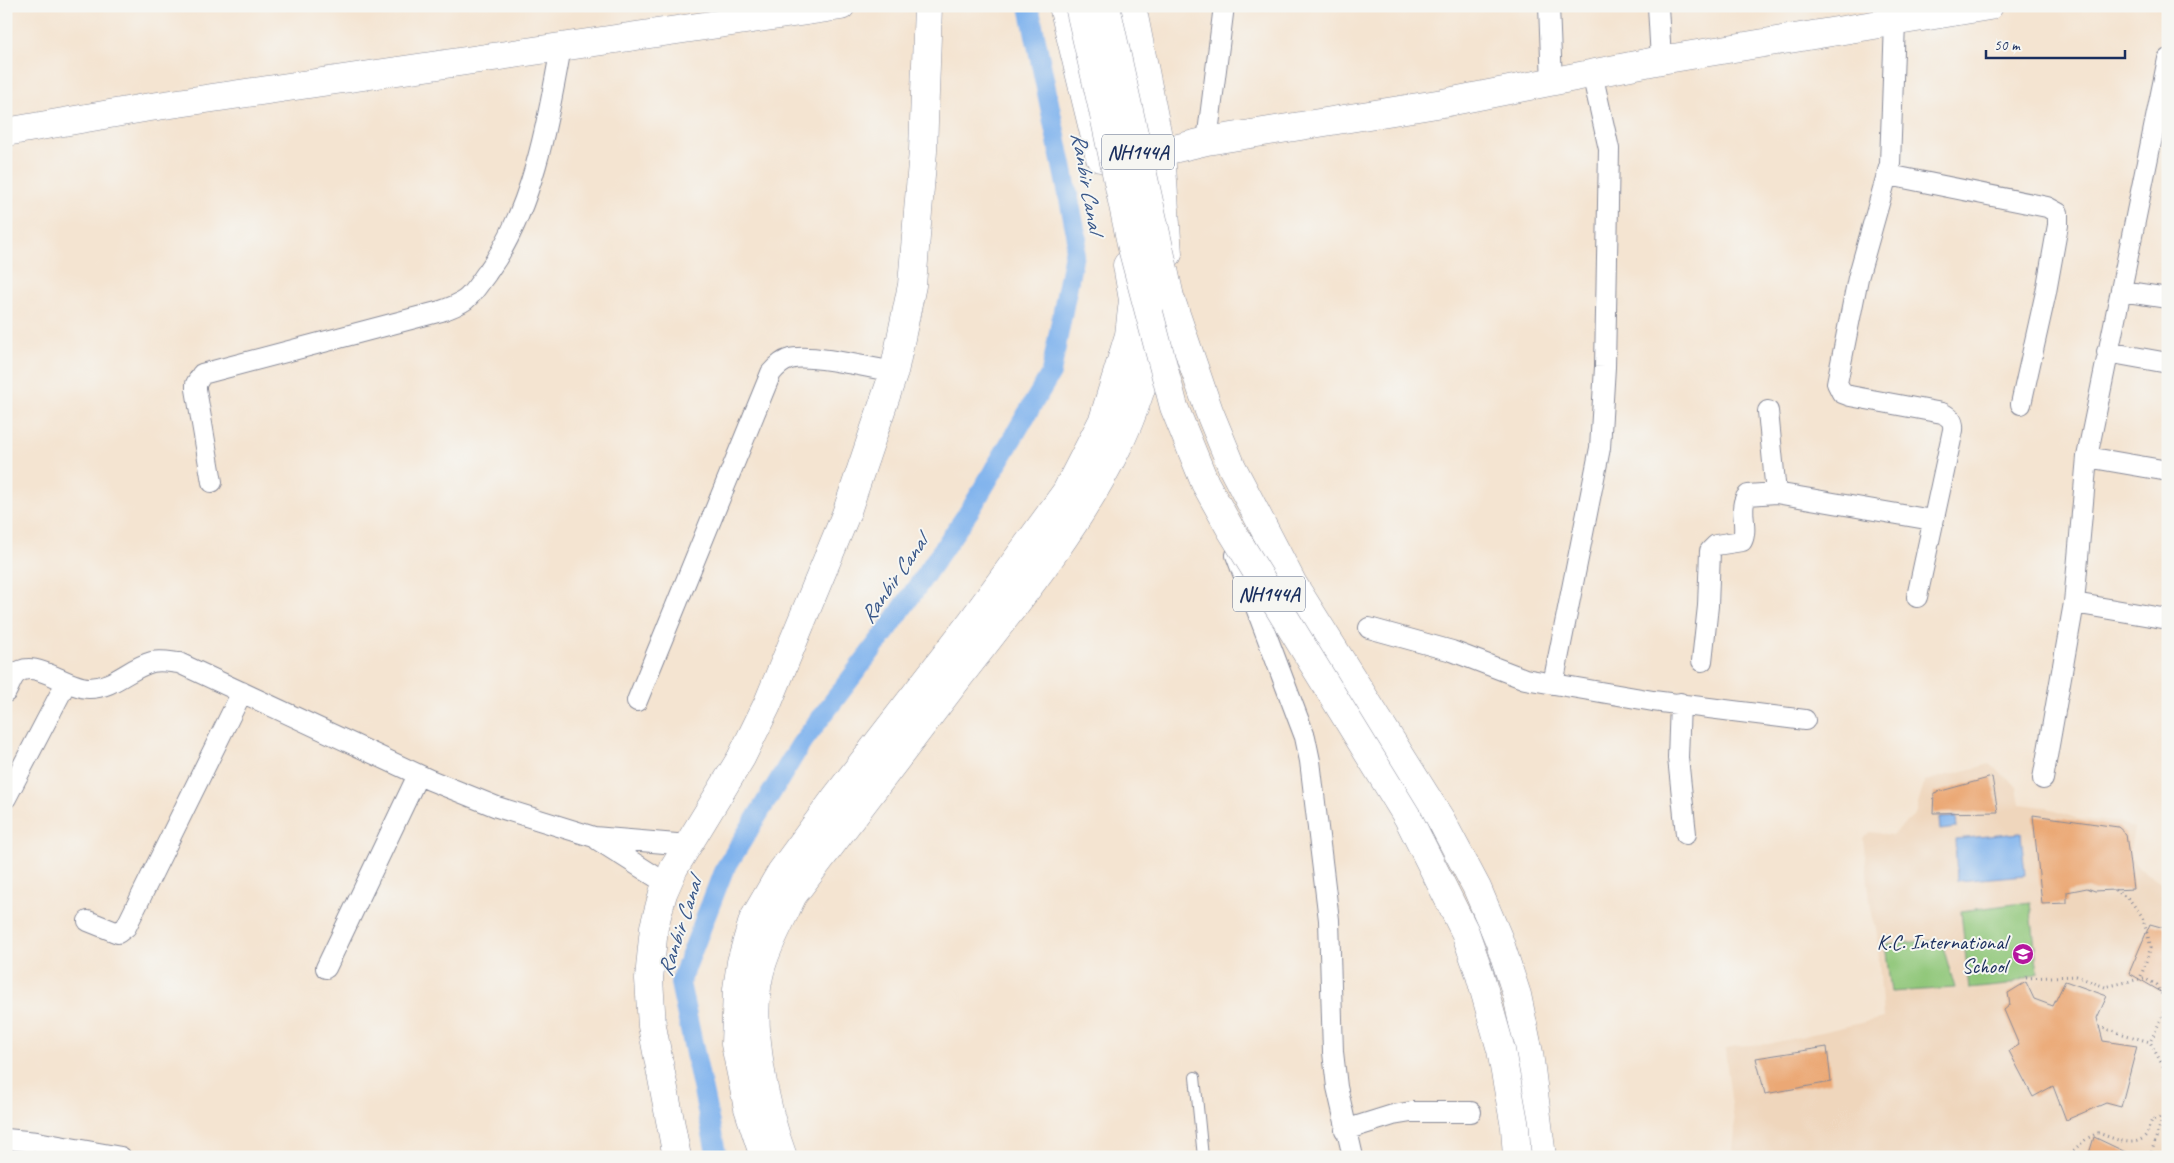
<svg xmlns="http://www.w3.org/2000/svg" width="2174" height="1163" font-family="Caveat,sans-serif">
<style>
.built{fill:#efd6bc}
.green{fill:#91c77a;stroke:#567b6c}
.water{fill:#80b3ed;stroke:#4e71a6}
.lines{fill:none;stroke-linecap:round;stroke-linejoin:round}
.canal{stroke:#80b3ed;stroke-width:20}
.building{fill:#eba875}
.lane-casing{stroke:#888a98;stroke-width:12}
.street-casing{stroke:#888a98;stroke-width:22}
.secondary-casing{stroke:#888a98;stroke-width:29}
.highway-casing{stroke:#888a98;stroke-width:29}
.path{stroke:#888a98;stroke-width:3;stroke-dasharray:1 4;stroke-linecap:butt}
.lane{stroke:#fff;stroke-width:10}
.street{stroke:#fff;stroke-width:20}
.secondary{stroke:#fff;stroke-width:28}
.highway{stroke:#fff;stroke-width:28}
.highway-bridge-casing{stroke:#888a98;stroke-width:29;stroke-linecap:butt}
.highway-bridge{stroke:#fff;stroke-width:28}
.labels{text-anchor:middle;stroke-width:4;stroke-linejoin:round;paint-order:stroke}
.shield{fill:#f6f6f2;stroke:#5d6b8a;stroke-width:1}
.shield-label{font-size:20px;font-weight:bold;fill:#1b2f5e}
.poi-label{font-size:21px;fill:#1b2f5e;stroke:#f6f6f2;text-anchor:end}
.water-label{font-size:22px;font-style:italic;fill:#395789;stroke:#f6f6f2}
</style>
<rect width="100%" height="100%" fill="#f6f6f2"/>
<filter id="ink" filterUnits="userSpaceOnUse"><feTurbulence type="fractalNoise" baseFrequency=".02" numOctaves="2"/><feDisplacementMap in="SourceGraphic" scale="10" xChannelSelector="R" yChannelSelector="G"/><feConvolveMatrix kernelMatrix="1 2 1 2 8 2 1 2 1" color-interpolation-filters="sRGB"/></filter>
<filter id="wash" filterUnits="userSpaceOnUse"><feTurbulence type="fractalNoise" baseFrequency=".0096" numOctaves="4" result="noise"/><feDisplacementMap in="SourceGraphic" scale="20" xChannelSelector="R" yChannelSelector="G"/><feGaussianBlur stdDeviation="1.12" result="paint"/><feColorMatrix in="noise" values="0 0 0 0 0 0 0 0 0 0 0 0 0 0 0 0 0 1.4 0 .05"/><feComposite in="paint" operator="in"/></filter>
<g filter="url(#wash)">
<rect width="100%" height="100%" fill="#f4e4d1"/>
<!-- built -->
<path class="built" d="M 1990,764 L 2017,787 L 2020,804 L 2044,807 L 2078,819 L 2119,822 L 2134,829 L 2129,854 L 2137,867 L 2168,888 L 2168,1157 L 1732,1157 L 1735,1130 L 1725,1050 L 1734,1046 L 1768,1044 L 1883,1018 L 1877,934 L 1871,909 L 1863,838 L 1870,832 L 1892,835 L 1915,814 L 1925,781 Z"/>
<!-- green -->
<path class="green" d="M 2030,902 L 2038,973 L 2007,985 L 1969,989 L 1961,911 Z
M 1941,940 L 1955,988 L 1891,992 L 1885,944 Z"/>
<!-- water -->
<path class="water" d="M 1956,817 L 1957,828 L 1940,830 L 1939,818 Z
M 2021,833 L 2025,875 L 1957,881 L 1955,839 Z"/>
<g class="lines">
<!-- canal -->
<path class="canal" d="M 717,1157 L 680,983 L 723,872 L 801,744 L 888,629 L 972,507 L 1051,373 L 1077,238 L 1029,6"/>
</g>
<g id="blocks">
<!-- building -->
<path class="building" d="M 1992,777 L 1998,812 L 1933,813 L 1934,793 Z
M 2033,815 L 2118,827 L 2126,834 L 2133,889 L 2095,891 L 2087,888 L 2067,892 L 2067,903 L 2042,904 Z
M 2150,924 L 2168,929 L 2168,996 L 2129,973 Z
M 2065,981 L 2107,996 L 2097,1018 L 2103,1041 L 2137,1046 L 2121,1107 L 2106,1103 L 2066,1120 L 2053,1086 L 2033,1097 L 2009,1051 L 2019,1045 L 2004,1010 L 2010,1005 L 2008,993 L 2026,982 L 2034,999 L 2053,1006 Z
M 1827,1047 L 1831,1082 L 1765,1094 L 1756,1058 Z
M 2094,1137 L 2136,1157 L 2088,1157 Z"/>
</g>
</g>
<g filter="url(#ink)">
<use href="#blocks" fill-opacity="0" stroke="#888a98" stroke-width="1"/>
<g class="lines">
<!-- lane casing -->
<g class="lane-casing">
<path id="lane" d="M 1195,1077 L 1203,1157"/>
</g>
<!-- street casing -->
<g class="street-casing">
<path id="street" d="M 1549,6 L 1552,83
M 1658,6 L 1661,60
M 1895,22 L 1890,164 L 1858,278 L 1837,383 L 1842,393 L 1850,396 L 1942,413 C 1950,417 1954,421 1953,430 L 1917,597
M 1207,141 L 1224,6
M 1889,175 L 2047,207 L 2058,213 L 2058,225 L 2046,292 L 2021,404
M 2121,291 L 2168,298
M 2107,352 L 2168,363
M 1768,411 L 1776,493
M 2087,457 L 2168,471
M 212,482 L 196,389 L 196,384 L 202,374 L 441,311 C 450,308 458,305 465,300 C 474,293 480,282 487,273 C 532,211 548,122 561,47
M 1236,555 L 1305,737 L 1310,761 L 1329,920 L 1333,1052 L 1337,1087 L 1353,1157
M 2074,603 L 2168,619
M 1369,628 L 1452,651 L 1525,679 L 1653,701 L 1805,720
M 1702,661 L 1708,606 L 1710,551 L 1716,545 L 1742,541 C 1749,527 1737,506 1748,495 L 1776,493 L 1932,520
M 1553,684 L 1600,448 L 1605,367 L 1609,149 L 1592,73
M 6,692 C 9,687 11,680 15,675 C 32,656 66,688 89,688 C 114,688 129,668 152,662 C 161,660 170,662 179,663 L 430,780 L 497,807 L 594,837 L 688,845
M 637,701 L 771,373 C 776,367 782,361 790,359 C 808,353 872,368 894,372
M 1680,703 L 1678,758 L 1686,834
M 2043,779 L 2074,603 L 2087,457 L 2168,59
M 6,798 L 66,683
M 598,840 L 667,884
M 88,921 L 118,933 L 126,927 L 242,692
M 326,968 L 418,775
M 1345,1130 L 1393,1115 L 1411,1112 L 1471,1112
M 6,1139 L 37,1142 L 121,1157"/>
</g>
<!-- secondary casing -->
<g class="secondary-casing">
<path id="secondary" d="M 1063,6 L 1100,158
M 1132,6 L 1161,152 L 1168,254
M 6,132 L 144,108 L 841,6
M 1143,154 L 1161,152 L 1207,141 L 1443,103 L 1661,60 L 1989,6
M 677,1157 L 652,1026 L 649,979 L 654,927 L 663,893 L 674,868 L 741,758 L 767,705 L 846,514 L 894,372 L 912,285 L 923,151 L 928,6
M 764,1157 L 748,1108 L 735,1044 L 737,989 L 741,962 L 753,920 L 781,872 L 836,797 L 972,621 L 1066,492 L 1103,420 L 1129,335 L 1133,300 L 1127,265
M 783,1157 C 765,1109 748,1026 759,976 C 764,951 782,919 793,895 C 850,821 906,747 962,673 C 1017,602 1076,531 1116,450 C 1136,411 1147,371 1157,329"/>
</g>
<!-- highway casing -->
<g class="highway-casing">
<path id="highway" d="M 1170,297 L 1209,411 L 1232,467 L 1293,584 L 1441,820 L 1477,888 L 1499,940 L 1517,995 L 1529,1053 L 1542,1157"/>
</g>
<!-- path -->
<path class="path" d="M 2115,890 L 2129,899 L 2142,916 L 2151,947 L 2140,979
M 2026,978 L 2076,976 L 2105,987 L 2144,978 L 2157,985 L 2165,1000 L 2165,1011 L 2150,1042 L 2168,1075
M 2099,1027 L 2150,1042
M 2066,1157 L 2086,1139 L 2098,1133 C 2111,1137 2135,1150 2146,1135 C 2149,1131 2150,1124 2152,1120 L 2163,1116 L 2168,1102
M 2150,1157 L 2163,1116 L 2168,1117"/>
<!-- lane -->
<use href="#lane" class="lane"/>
<!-- street -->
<use href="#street" class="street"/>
<!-- secondary -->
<use href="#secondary" class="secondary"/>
<!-- highway -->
<use href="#highway" class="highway"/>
<!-- highway-bridge casing -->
<g class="highway-bridge-casing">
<path id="highway-bridge" d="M 1079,6 L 1102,106 L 1132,248 L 1174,407 L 1205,483 L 1231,530 L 1408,818 L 1465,932 L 1479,972 L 1501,1050 L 1515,1127 L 1517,1157
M 1106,6 L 1170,297"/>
</g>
<!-- highway-bridge -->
<use href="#highway-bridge" class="highway-bridge"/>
</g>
</g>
<!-- icons -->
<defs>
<g id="school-disc" transform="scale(1.125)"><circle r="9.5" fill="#b5179e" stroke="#f6f6f2"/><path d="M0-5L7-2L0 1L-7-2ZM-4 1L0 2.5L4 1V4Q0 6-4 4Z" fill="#fff"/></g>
</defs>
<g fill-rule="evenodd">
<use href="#school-disc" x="2023" y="954"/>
</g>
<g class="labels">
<!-- shield labels -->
<g class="shield">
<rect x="1102" y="134.5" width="72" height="35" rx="4"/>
<rect x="1233" y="576.5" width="72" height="35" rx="4"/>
</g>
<g class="shield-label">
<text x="1138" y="159">NH144A</text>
<text x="1269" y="601">NH144A</text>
</g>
<!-- poi labels -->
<g class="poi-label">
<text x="2007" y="949">K.C. International<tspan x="2007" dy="24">School</tspan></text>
</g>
<!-- water labels -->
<g class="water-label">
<text transform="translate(1088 182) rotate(80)" y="8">Ranbir Canal</text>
<text transform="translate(893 579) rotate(-55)" y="8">Ranbir Canal</text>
<text transform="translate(679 927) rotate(-72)" y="8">Ranbir Canal</text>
</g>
</g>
<!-- margin -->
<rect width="2174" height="1163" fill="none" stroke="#f6f6f2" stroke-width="25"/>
<!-- scale -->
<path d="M1986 50v8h139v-8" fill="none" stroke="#1b2f5e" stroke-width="2.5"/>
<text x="1994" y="50" font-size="15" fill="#1b2f5e" stroke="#f6f6f2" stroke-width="4" paint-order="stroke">50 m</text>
</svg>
